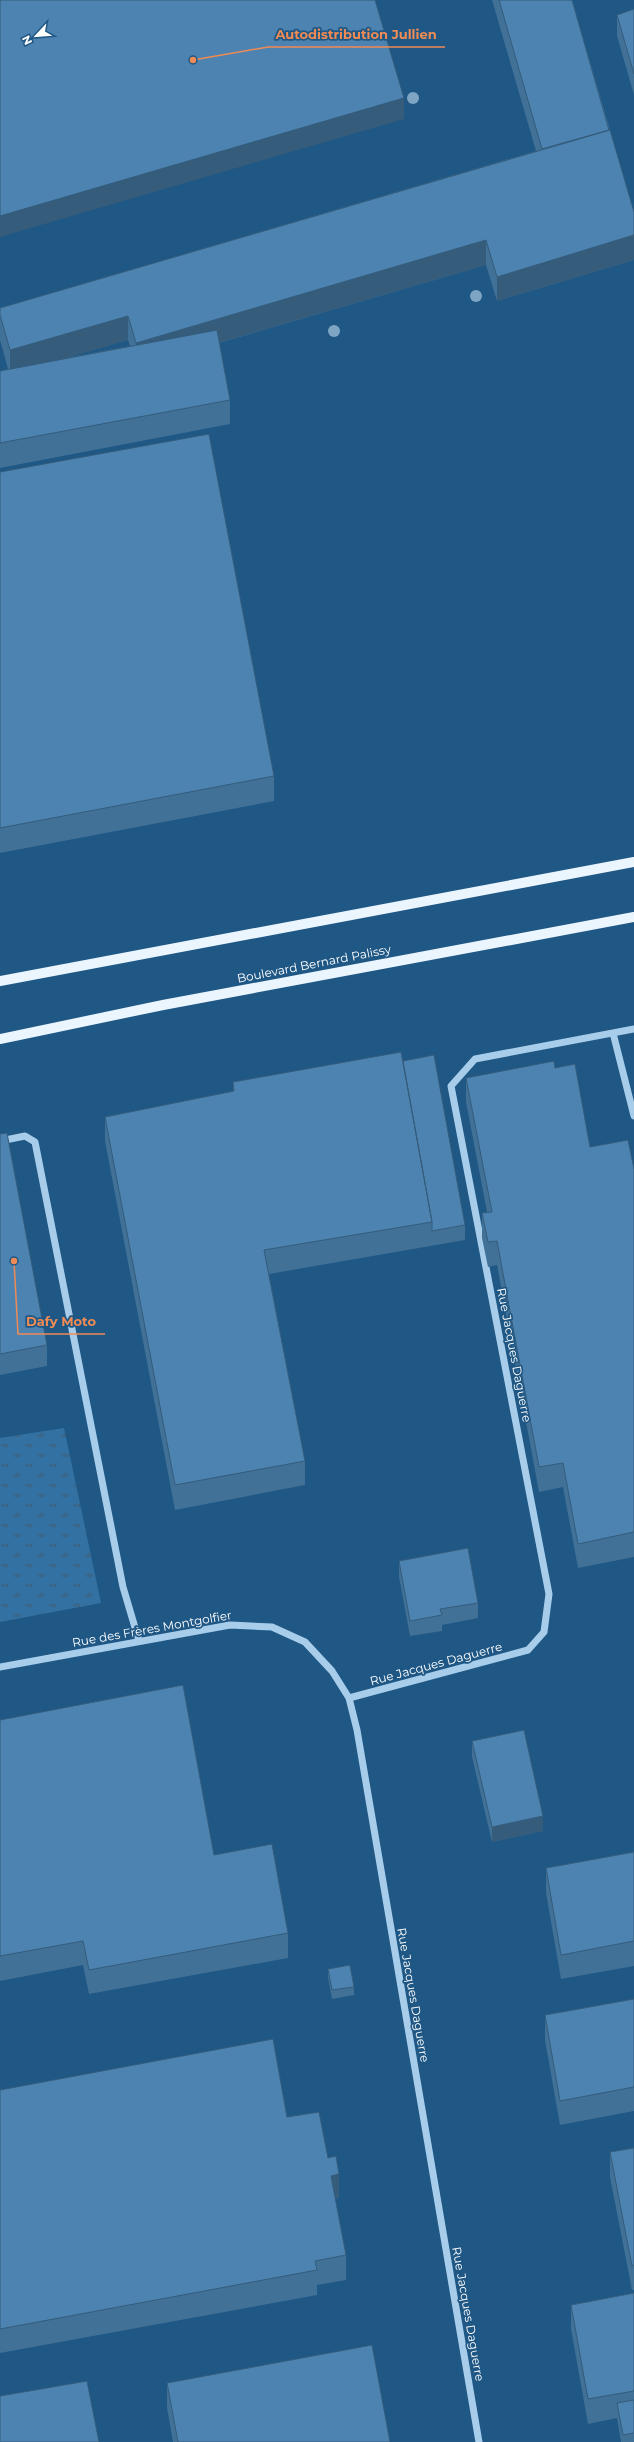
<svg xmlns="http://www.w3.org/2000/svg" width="634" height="2442" font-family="Montserrat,sans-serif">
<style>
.grass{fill:url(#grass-tufts)}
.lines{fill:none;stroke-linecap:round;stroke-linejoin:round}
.minor{stroke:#a8cdea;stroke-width:7}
.major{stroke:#ebf5fe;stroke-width:10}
.tree{fill:#7ea5c4}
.wall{fill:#417197;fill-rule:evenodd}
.shaded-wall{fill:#355c7b}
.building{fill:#4c83b0;stroke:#355c7b}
.labels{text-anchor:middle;stroke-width:3.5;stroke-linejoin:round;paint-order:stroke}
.street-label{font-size:12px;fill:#fff;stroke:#1f5785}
.leader{fill:none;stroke:#ef8b55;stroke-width:1.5}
.callout-dot{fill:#ef8b55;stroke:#1f5785;stroke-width:1.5}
.callout-label{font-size:13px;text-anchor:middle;font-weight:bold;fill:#ef8b55;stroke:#1f5785;stroke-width:3.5;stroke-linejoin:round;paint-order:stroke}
</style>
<defs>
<pattern id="grass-tufts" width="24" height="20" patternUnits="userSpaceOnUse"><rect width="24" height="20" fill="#3371a2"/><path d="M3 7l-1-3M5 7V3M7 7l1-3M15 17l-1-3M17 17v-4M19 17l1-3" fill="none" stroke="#425b6e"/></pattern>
</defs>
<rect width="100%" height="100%" fill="#1f5785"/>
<!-- grass -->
<path class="grass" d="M 64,1428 L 101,1603 L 0,1622 L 0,1438 Z"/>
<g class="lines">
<!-- minor -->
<path class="minor" d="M 613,1033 L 634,1116
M 0,1141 L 25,1136 L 35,1142 L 123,1587 L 139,1641
M 0,1667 L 230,1625 L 272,1627 L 305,1642 L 332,1671 L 349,1698 L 357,1730 L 479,2442
M 349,1698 L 528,1650 L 544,1632 L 549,1594 L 451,1086 L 475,1059 L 634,1029"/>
<!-- major -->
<path class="major" d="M 0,981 L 634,862
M 0,1039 L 163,1005 L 634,917"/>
</g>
<!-- trees -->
<g class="tree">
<circle cx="413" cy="98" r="6"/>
<circle cx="476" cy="296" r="6"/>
<circle cx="334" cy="331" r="6"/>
</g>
<!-- wall -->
<path class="wall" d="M 492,0 L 572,0 L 634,212 L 634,260 L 497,301 L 486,265 L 219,343 L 230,400 L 230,424 L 0,468 L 0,371 L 8,369 L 0,340 L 0,308 L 536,151 ZM 128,340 L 130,346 L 65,358 Z
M 634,9 L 634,95 L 617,36 L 617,15 Z
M 0,472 L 274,776 L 274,801 L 0,853 Z
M 403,1061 L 465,1225 L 465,1240 L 269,1274 L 305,1461 L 305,1485 L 175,1510 L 105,1141 L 105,1117 L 233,1091 L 233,1082 Z
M 555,1068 L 590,1147 L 634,1169 L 634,1557 L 578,1568 L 563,1487 L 539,1492 L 497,1265 L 488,1267 L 482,1238 L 482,1213 L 487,1212 L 466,1102 L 466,1078 Z
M 0,1134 L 47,1345 L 47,1366 L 0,1375 Z
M 399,1561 L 478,1603 L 478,1618 L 442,1625 L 442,1631 L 410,1636 L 399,1577 Z
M 0,1720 L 214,1855 L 288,1933 L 288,1958 L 89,1994 L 83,1965 L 0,1981 Z
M 472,1741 L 543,1831 L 492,1842 L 472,1757 Z
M 634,1852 L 634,1966 L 561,1979 L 546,1893 L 546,1868 Z
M 328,1969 L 354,1987 L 354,1995 L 332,1999 L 328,1978 Z
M 634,1999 L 634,2111 L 560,2125 L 545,2040 L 545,2015 Z
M 0,2090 L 287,2117 L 328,2158 L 339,2198 L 335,2199 L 346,2255 L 346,2280 L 317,2285 L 317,2295 L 0,2353 Z
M 634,2148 L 634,2290 L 632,2290 L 610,2177 L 610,2152 Z
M 634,2293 L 634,2442 L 621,2442 L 617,2418 L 588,2424 L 571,2329 L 571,2305 Z
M 167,2383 L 390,2442 L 173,2442 L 167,2408 Z"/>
<!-- shaded-wall -->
<path class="shaded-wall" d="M 404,98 L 404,119 L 0,237 L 0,216 Z
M 634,235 L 634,260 L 497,301 L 497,277 Z
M 486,240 L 486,265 L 136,367 L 136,343 Z
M 128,316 L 128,340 L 10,374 L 10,350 Z
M 543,1816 L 543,1831 L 492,1842 L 492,1827 Z
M 339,2174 L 339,2198 L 331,2200 L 331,2176 Z"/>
<!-- building -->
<path class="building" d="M 0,0 L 375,0 L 404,98 L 0,216 Z
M 499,0 L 572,0 L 609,130 L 542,149 Z
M 634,9 L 634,74 L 617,15 Z
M 610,130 L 634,212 L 634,235 L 497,277 L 486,240 L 136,343 L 128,316 L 10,350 L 0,315 L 0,308 Z
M 217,330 L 230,400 L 0,443 L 0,371 Z
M 209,434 L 274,776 L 0,828 L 0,472 Z
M 401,1052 L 432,1222 L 264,1250 L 305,1461 L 175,1485 L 105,1117 L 234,1091 L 233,1082 Z
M 434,1055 L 465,1225 L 432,1231 L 432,1222 L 403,1061 Z
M 554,1061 L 555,1068 L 575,1064 L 590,1147 L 628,1140 L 634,1169 L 634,1532 L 578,1544 L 563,1463 L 539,1467 L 497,1241 L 488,1242 L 482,1213 L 492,1212 L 466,1078 Z
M 7,1133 L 47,1345 L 0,1354 L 0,1134 Z
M 468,1548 L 478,1603 L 440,1609 L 442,1615 L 410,1621 L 399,1561 Z
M 183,1685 L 214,1855 L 272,1844 L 288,1933 L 89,1970 L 83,1941 L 0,1956 L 0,1720 Z
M 524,1730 L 543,1816 L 492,1827 L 472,1741 Z
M 634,1852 L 634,1941 L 561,1955 L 546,1868 Z
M 350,1965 L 354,1987 L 332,1990 L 328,1969 Z
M 634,1999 L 634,2087 L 560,2101 L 545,2015 Z
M 273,2039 L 287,2117 L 319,2112 L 328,2158 L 336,2156 L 339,2174 L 331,2176 L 346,2255 L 315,2261 L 317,2270 L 0,2329 L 0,2090 Z
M 634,2148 L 634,2265 L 632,2266 L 610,2152 Z
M 634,2293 L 634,2391 L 588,2399 L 571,2305 Z
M 372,2345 L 390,2442 L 178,2442 L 167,2383 Z
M 87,2381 L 99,2442 L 0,2442 L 0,2396 Z
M 634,2400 L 634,2433 L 623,2435 L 617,2403 Z"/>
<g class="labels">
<!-- street labels -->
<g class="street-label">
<text transform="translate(314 964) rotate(-11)" y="4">Boulevard Bernard Palissy</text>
<text transform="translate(514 1355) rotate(79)" y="4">Rue Jacques Daguerre</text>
<text transform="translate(152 1629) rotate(-10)" y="4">Rue des Frères Montgolfier</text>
<text transform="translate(436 1664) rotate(-15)" y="4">Rue Jacques Daguerre</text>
<text transform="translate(413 1995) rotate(80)" y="4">Rue Jacques Daguerre</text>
<text transform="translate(468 2314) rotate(80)" y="4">Rue Jacques Daguerre</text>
</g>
</g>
<!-- callouts -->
<path class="leader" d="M193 60L268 47H445M14 1261L18 1334H105"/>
<g class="callout-dot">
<circle cx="193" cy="60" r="4"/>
<circle cx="14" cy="1261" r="4"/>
</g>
<g class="callout-label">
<text x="356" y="39">Autodistribution Jullien</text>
<text x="61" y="1326">Dafy Moto</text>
</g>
<!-- north arrow -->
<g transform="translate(36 36) rotate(244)" stroke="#1f5785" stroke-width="3" paint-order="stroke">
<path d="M0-3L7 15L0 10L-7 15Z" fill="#ffffff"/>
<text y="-6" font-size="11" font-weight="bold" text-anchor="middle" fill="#ffffff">N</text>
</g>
</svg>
